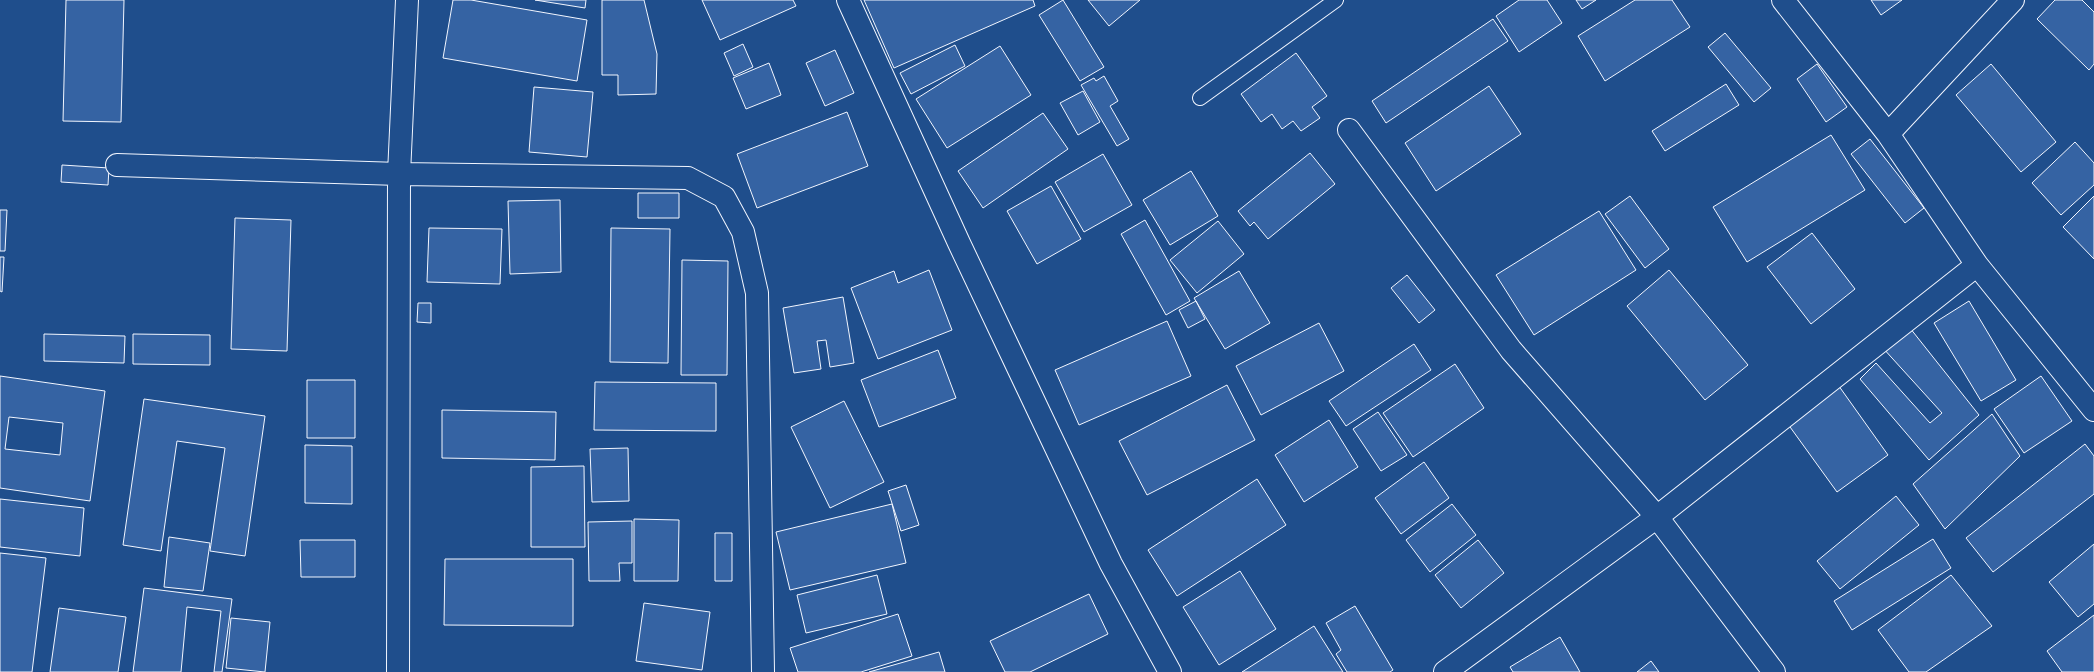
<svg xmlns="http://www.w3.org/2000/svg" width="2094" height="672" font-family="'Nunito Sans',sans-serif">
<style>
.building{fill:#3563a3;stroke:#f2f6ff;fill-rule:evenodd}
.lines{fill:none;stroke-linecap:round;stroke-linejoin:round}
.lane-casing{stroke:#f2f6ff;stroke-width:16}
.street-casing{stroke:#f2f6ff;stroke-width:24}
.lane{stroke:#1f4e8c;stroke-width:14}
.street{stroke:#1f4e8c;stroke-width:22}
</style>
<rect width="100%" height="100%" fill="#1f4e8c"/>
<!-- building -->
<path class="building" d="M 66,0 L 124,0 L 121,122 L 63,121 Z
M 453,0 L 471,0 L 587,20 L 577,81 L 443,58 Z
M 535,0 L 586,0 L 585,8 Z
M 602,0 L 644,0 L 657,54 L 656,94 L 618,95 L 618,75 L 602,75 Z
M 702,0 L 793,0 L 796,6 L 720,40 Z
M 864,0 L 1033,0 L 1035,6 L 894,68 Z
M 1063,0 L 1104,67 L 1080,81 L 1039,15 Z
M 1088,0 L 1140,0 L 1109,26 Z
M 1519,0 L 1547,0 L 1562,23 L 1519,52 L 1496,16 Z
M 1576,0 L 1596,0 L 1582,9 Z
M 1635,0 L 1672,0 L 1690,27 L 1605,81 L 1578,36 Z
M 1871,0 L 1902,0 L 1881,15 Z
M 2055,0 L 2082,0 L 2094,12 L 2094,64 L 2089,70 L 2037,19 Z
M 1493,19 L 1508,41 L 1386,123 L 1372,101 Z
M 1725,33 L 1771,88 L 1754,102 L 1708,47 Z
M 743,44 L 753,67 L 734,76 L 724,53 Z
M 955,45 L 965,66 L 911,94 L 900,73 Z
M 1000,46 L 1031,95 L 947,148 L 916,99 Z
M 835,50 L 854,93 L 825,106 L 806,63 Z
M 1296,53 L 1327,96 L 1312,107 L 1320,118 L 1301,131 L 1293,121 L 1282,129 L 1272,114 L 1261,122 L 1241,94 Z
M 769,63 L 781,95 L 746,109 L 733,78 Z
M 1817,64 L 1847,107 L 1826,122 L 1797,79 Z
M 1991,64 L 2056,142 L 2021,172 L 1956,95 Z
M 1104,76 L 1118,101 L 1110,106 L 1129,139 L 1117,146 L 1081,85 L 1094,78 L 1096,81 Z
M 1726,84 L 1739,105 L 1665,151 L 1652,131 Z
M 1489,86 L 1521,134 L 1436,191 L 1405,143 Z
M 534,87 L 593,92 L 587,157 L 529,152 Z
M 1083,91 L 1100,122 L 1078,135 L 1060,103 Z
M 847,112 L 868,166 L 757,208 L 737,154 Z
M 1043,113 L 1068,149 L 983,208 L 958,171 Z
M 1831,135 L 1865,190 L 1747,262 L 1713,207 Z
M 1870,139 L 1924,208 L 1905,223 L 1851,154 Z
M 2075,142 L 2094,163 L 2094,185 L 2061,215 L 2032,183 Z
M 1310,153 L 1335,184 L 1268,239 L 1254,222 L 1250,226 L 1238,211 Z
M 1103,154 L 1132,205 L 1084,232 L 1055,182 Z
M 62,165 L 109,168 L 108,185 L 61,182 Z
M 1191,171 L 1218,216 L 1170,245 L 1143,200 Z
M 1051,186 L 1081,239 L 1037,264 L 1007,211 Z
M 638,193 L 679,193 L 679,218 L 638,218 Z
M 1630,196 L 1669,249 L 1645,268 L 1605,214 Z
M 2094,196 L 2094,259 L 2063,227 Z
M 560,200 L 561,272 L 510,274 L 508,201 Z
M 0,210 L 7,210 L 5,251 L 0,251 Z
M 1599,211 L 1636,270 L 1534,335 L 1496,275 Z
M 235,218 L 291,220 L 287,351 L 231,349 Z
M 1145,220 L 1190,301 L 1166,315 L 1121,234 Z
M 1218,221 L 1244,254 L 1197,293 L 1170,260 Z
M 429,228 L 502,229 L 500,284 L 427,282 Z
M 611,228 L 670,229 L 668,363 L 610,362 Z
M 1812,233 L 1855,289 L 1811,324 L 1767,267 Z
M 0,257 L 4,257 L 2,292 L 0,291 Z
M 682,260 L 728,261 L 727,375 L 681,375 Z
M 929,270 L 952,330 L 878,359 L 851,288 L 894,271 L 898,283 Z
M 1669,270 L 1748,365 L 1705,400 L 1627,306 Z
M 1239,271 L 1270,323 L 1225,349 L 1194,298 Z
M 1407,275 L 1435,310 L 1419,323 L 1391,288 Z
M 843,297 L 854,363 L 830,367 L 826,340 L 817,341 L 821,369 L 794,373 L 783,308 Z
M 1196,301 L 1205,319 L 1188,328 L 1179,310 Z
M 1969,301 L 2016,380 L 1981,401 L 1934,323 Z
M 418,303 L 431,303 L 431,323 L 417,322 Z
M 1167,321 L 1191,376 L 1079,425 L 1055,370 Z
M 1319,323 L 1344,371 L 1261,415 L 1236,366 Z
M 1906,323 L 1979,415 L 1929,460 L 1860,379 L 1876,363 L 1930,423 L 1942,413 L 1882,347 Z
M 44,334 L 125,336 L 124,363 L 44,361 Z
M 133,334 L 210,335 L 210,365 L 133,364 Z
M 1414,344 L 1431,370 L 1346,426 L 1329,401 Z
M 938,350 L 956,398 L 879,427 L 861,380 Z
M 1455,364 L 1484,408 L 1413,457 L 1383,413 Z
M 0,376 L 105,391 L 90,501 L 0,488 ZM 9,417 L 63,423 L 60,455 L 5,449 Z
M 2041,376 L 2072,421 L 2024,453 L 1994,409 Z
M 307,380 L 355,380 L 355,438 L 307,438 Z
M 595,382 L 716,383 L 716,431 L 594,430 Z
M 1836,382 L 1888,455 L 1837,492 L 1785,420 Z
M 1227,385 L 1255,440 L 1147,495 L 1119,441 Z
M 144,399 L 265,416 L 245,556 L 210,551 L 225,448 L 177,441 L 161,551 L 123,545 Z
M 844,401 L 884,482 L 830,508 L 791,427 Z
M 442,410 L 556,412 L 555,460 L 442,458 Z
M 1378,412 L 1407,455 L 1381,471 L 1353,429 Z
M 1992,414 L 2020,456 L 1945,529 L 1913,484 Z
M 1329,420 L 1358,467 L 1304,502 L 1275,455 Z
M 2085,444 L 2094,456 L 2094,494 L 1993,572 L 1966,538 Z
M 305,445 L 352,446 L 352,504 L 305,503 Z
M 628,448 L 629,501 L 592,502 L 590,449 Z
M 1424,462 L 1449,498 L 1401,534 L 1375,498 Z
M 584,466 L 585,547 L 531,547 L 531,467 Z
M 1257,479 L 1286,525 L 1177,596 L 1148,550 Z
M 906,485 L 919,525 L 901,531 L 888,491 Z
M 1896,496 L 1919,525 L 1840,589 L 1817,561 Z
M 0,499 L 84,508 L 80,556 L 0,547 Z
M 892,504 L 906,563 L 790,590 L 776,532 Z
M 1452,504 L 1476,535 L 1430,572 L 1406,540 Z
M 634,519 L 679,520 L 678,581 L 634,581 Z
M 632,521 L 632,563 L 619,563 L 620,581 L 589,581 L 588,522 Z
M 715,533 L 732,533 L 732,581 L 715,581 Z
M 169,537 L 210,543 L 203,591 L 164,587 Z
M 1933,539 L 1951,568 L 1852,630 L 1834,601 Z
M 300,540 L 355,540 L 355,577 L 301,577 Z
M 1478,540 L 1504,573 L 1461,608 L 1435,575 Z
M 2094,544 L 2094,604 L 2078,617 L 2049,582 Z
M 0,553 L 46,558 L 32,672 L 0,672 Z
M 445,559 L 573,559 L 573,626 L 444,625 Z
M 1240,571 L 1276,629 L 1219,665 L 1183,607 Z
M 877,575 L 887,614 L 806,633 L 797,595 Z
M 1951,575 L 1992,626 L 1926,672 L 1909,672 L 1878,630 Z
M 144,588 L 232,599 L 222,672 L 214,672 L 221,611 L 187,607 L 181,672 L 133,672 Z
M 1089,594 L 1108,634 L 1030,672 L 1005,672 L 990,641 Z
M 644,603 L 710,612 L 702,670 L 636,661 Z
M 1355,606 L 1393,670 L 1390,672 L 1347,672 L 1336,654 L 1341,650 L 1326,623 Z
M 59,608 L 126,617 L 118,672 L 50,672 Z
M 898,614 L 912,656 L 861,672 L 798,672 L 790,648 Z
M 2094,615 L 2094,672 L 2062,672 L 2047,651 Z
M 231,618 L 270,622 L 265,672 L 226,668 Z
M 1314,626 L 1343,672 L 1242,672 Z
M 1560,637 L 1580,672 L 1513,672 L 1510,667 Z
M 939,652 L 945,672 L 869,672 Z
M 1651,661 L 1659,672 L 1637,672 Z"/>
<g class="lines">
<!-- lane casing -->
<g class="lane-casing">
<path id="lane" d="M 1200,98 L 1336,0"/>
</g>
<!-- street casing -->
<g class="street-casing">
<path id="street" d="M 848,0 L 959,243 L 1111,564 L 1170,672
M 1783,0 L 1888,134 L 1977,265 L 2094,410
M 1349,130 L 1511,350 L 1657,517 L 1774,672
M 1888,134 L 2013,0
M 117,165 L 399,174 L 688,178 L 724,197 L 743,232 L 757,293 L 763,672
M 398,672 L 399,174 L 407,0
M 1445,672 L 1657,517 L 1977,265"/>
</g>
<!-- lane -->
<use href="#lane" class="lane"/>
<!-- street -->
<use href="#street" class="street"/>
</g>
</svg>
